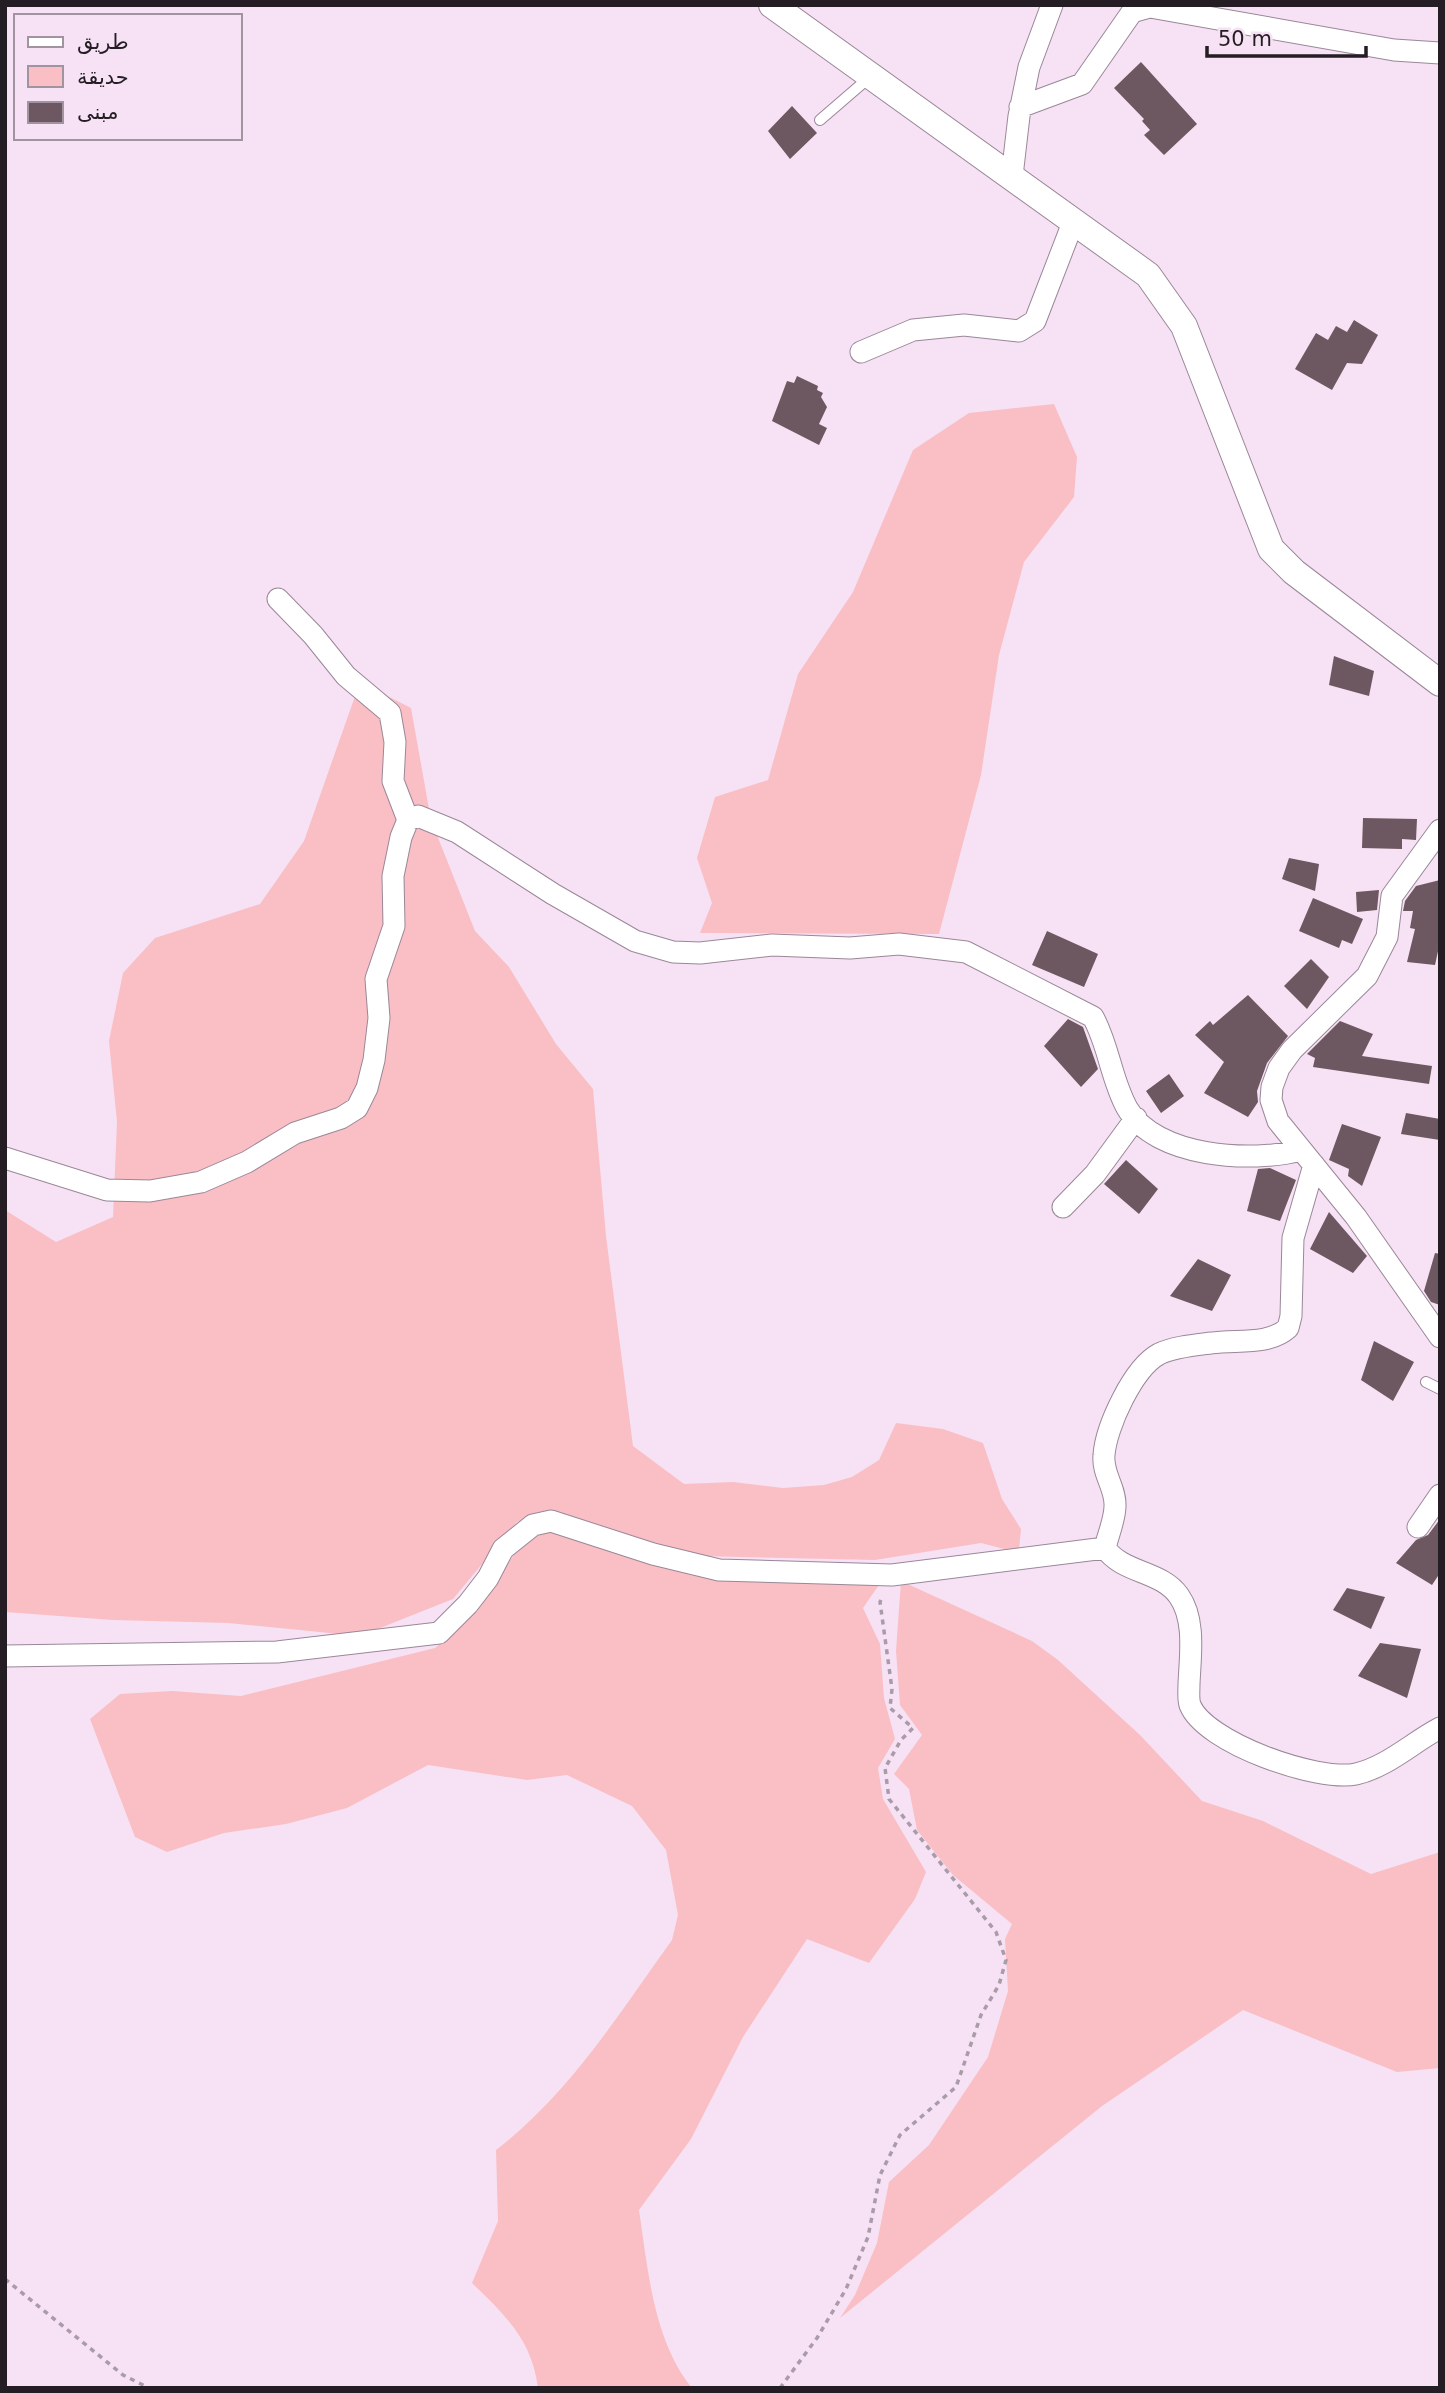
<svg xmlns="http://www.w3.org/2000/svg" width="1445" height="2393" font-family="'DejaVu Sans',Cairo,sans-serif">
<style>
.green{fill:#f9bfc4}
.building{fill:#6d5760}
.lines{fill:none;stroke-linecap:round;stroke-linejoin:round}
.service-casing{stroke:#9a8798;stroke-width:12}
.minor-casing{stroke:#9a8798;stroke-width:23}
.tertiary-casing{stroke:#9a8798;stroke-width:28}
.path{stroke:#aa9ba9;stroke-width:3.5;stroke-dasharray:5 5;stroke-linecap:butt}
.service{stroke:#fff;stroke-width:10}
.minor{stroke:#fff;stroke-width:21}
.tertiary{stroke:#fff;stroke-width:26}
</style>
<rect width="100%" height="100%" fill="#f6e2f4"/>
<!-- green -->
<path class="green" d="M 1054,404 L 1077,457 L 1074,497 L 1024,562 L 999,655 L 981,775 L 939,934 L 700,933 L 712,903 L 697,858 L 715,797 L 768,780 L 798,674 L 853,592 L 913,450 L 969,413 Z
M 360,682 L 411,708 L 431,820 L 475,931 L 509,967 L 556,1044 L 593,1089 L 606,1236 L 633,1446 L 684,1484 L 733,1482 L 783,1488 L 824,1485 L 852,1477 L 879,1460 L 896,1423 L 943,1429 L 983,1443 L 1002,1499 L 1021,1529 L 1019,1549 L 1008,1550 L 981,1543 L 875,1560 L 697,1556 L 545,1514 L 517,1522 L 453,1599 L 360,1636 L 228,1623 L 113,1620 L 5,1612 L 5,1210 L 56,1242 L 113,1217 L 117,1122 L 109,1041 L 123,973 L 155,938 L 260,904 L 304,841 Z
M 548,1526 L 646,1554 L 690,1575 L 881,1582 L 863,1608 L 880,1644 L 884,1698 L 895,1739 L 878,1768 L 883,1799 L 926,1872 L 915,1899 L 869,1963 L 807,1939 L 743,2037 L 691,2139 L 639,2210 C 648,2269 653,2340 692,2388 L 538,2388 C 532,2340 505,2315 472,2283 L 498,2221 L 496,2150 C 570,2093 618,2015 672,1940 L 678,1915 L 666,1850 L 632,1806 L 567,1775 L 527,1780 L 428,1765 L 347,1808 L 286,1824 L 224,1833 L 167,1852 L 135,1837 L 90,1719 L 120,1694 L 172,1691 L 241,1696 L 435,1648 L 477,1611 L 520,1545 Z
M 901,1581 L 1032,1641 L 1058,1660 L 1140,1735 L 1202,1801 L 1263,1821 L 1371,1874 L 1440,1852 L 1440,2068 L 1397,2072 L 1243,2010 L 1102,2106 L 840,2318 L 855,2295 L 877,2243 L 889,2182 L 929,2145 L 988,2057 L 1008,1991 L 1005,1939 L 1012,1924 L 953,1875 L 917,1830 L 909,1789 L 894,1774 L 922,1735 L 900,1705 L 896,1651 Z"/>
<!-- building -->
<path class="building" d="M 1141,62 L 1197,124 L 1164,155 L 1144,135 L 1150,130 L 1142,121 L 1144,119 L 1114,88 Z
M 792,106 L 817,133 L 790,159 L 768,131 Z
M 1354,320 L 1378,335 L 1362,364 L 1347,363 L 1332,390 L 1295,369 L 1316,333 L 1328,340 L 1336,326 L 1347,332 Z
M 797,376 L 818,386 L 817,390 L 823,393 L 821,397 L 827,407 L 819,424 L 827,428 L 819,445 L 772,421 L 787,381 L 794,383 Z
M 1334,656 L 1374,671 L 1369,696 L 1329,685 Z
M 1363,818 L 1417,819 L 1416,840 L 1402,839 L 1402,849 L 1362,848 Z
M 1289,858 L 1319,864 L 1315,891 L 1282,879 Z
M 1440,880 L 1440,942 L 1435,965 L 1407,962 L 1415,929 L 1410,928 L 1413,911 L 1403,911 L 1405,901 L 1416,886 Z
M 1379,890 L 1377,910 L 1357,912 L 1356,892 Z
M 1313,898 L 1363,919 L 1352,944 L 1342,940 L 1339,948 L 1299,931 Z
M 1047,931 L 1098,954 L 1084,987 L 1032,965 Z
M 1311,959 L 1329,977 L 1307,1009 L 1284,986 Z
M 1248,995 L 1288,1036 L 1267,1063 L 1257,1091 L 1258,1102 L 1248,1117 L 1204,1093 L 1224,1062 L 1195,1035 L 1210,1021 L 1213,1025 Z
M 1068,1019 L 1083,1027 L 1098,1069 L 1081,1087 L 1044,1046 Z
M 1340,1021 L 1373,1034 L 1362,1056 L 1432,1066 L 1429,1084 L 1313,1067 L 1315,1058 L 1307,1054 Z
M 1169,1074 L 1184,1096 L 1161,1113 L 1146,1091 Z
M 1406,1113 L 1440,1119 L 1440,1140 L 1401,1134 Z
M 1342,1124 L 1381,1137 L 1362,1186 L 1348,1176 L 1349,1169 L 1329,1160 Z
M 1126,1160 L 1158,1189 L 1139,1214 L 1104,1184 Z
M 1270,1168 L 1296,1180 L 1280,1221 L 1247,1211 L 1258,1169 Z
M 1329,1212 L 1367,1256 L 1353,1273 L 1310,1249 Z
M 1435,1253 L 1440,1254 L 1440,1305 L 1431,1302 L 1424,1291 Z
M 1198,1259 L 1231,1275 L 1212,1311 L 1170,1296 Z
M 1374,1341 L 1414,1362 L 1393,1401 L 1361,1380 Z
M 1440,1519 L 1440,1573 L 1432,1585 L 1396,1563 L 1416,1540 L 1428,1535 Z
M 1347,1588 L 1385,1597 L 1371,1629 L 1333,1610 Z
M 1380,1643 L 1421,1649 L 1407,1698 L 1358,1676 Z"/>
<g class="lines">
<!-- service casing -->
<g class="service-casing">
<path id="service" d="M 820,120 L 871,76
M 1426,1382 L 1440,1389"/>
</g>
<!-- minor casing -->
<g class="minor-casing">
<path id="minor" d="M 1020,107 L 1082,84 L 1132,12 L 1150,7 L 1394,50 L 1440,53
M 1012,176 L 1019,116 L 1029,67 L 1052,5
M 861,352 L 913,330 L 964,325 L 1019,331 L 1035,321 L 1074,220
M 278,599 L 313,635 L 346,676 L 390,713 L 395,742 L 393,781 L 408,820
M 1440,830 L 1392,896 L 1387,937 L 1367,976 L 1292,1050 L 1279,1068 L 1272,1087 L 1271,1100 L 1278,1121 L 1356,1217 L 1440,1337
M 5,1158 L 107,1190 L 150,1191 L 201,1182 L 247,1162 L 295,1133 L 341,1118 L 357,1108 L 367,1088 L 374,1060 L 379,1018 L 376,979 L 394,926 L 393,876 L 401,837 L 408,820 L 418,816 L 457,832 L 553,894 L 635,941 L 673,952 L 700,953 L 772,945 L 850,948 L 899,944 L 966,952 L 1093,1017 C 1109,1046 1111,1079 1127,1108 C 1156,1158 1252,1163 1301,1150
M 1063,1207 L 1095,1174 L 1136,1118
M 1418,1527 L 1440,1495
M 1105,1548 C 1108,1535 1115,1519 1115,1506 C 1116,1488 1102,1474 1104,1455 C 1106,1427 1133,1368 1159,1354 C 1173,1347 1195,1345 1211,1343 C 1236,1339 1268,1346 1288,1328 L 1291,1316 L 1293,1238 L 1314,1165
M 5,1656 L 277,1652 L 439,1633 L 468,1604 L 488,1578 L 503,1549 L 533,1525 L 551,1521 L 653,1554 L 719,1570 L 892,1575 L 1105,1548 C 1123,1574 1161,1570 1179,1596 C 1196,1620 1190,1657 1189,1684 C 1189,1691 1188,1699 1190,1705 C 1205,1743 1318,1782 1356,1774 C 1387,1767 1413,1742 1440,1728"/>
</g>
<!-- tertiary casing -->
<g class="tertiary-casing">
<path id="tertiary" d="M 772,5 L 1148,275 L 1184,326 L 1271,549 L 1294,572 L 1440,683"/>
</g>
<!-- path -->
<path class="path" d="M 5,2279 L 123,2375 L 149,2388
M 780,2388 L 817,2338 L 846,2289 L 868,2237 L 880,2175 L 900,2135 L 956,2087 L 981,2015 L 999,1985 L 1006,1960 L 996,1932 L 889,1799 L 885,1768 L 901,1740 L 913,1728 L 890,1708 L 892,1689 L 880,1602 L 883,1596"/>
<!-- service -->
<use href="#service" class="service"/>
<!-- minor -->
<use href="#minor" class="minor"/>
<!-- tertiary -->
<use href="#tertiary" class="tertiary"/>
</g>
<!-- border -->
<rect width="1445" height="2393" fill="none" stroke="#241d23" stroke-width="14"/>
<!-- legend -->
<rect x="14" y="14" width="228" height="126" fill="#f6e2f4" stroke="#a293a0" stroke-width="2"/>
<rect x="28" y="37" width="35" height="10" fill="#ffffff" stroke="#a293a0" stroke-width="2"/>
<text x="77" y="49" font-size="21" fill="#241d23">طريق</text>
<rect x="28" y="66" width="35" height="21" fill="#f9bfc4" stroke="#a293a0" stroke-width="2"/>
<text x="77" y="84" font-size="21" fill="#241d23">حديقة</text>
<rect x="28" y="102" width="35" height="21" fill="#6d5760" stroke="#a293a0" stroke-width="2"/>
<text x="77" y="119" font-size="21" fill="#241d23">مبنى</text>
<!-- scale -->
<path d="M1207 46v10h159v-10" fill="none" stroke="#241d23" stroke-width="3.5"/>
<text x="1218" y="46" font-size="21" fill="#241d23" stroke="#f6e2f4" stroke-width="5" paint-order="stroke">50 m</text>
</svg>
